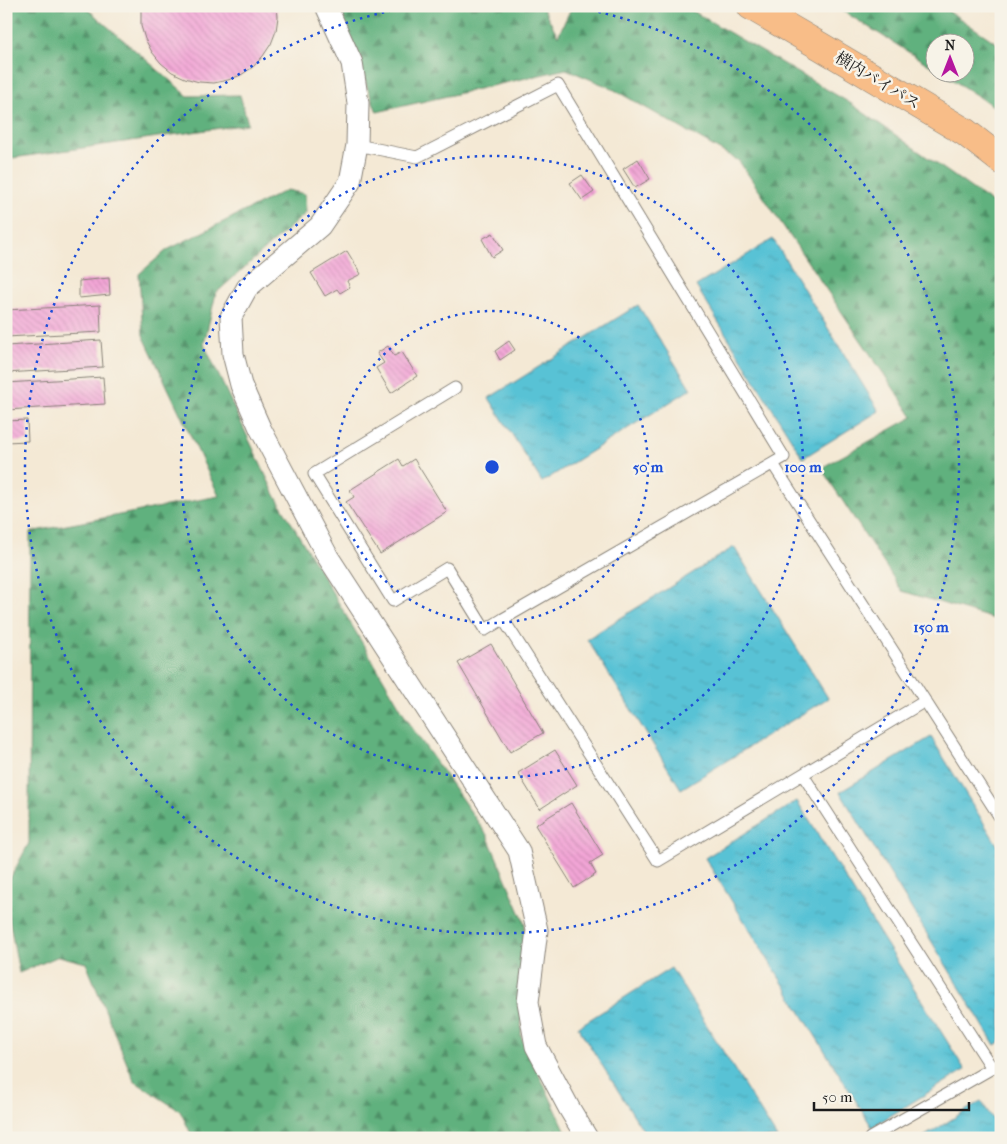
<svg xmlns="http://www.w3.org/2000/svg" width="1007" height="1144" font-family="'IM FELL French Canon','Noto Serif JP',serif">
<style>
.forest{fill:url(#forest-firs);stroke:#3e664d}
.water{fill:url(#water-ripples);stroke:#3a6f78}
.building{fill:url(#building-back-hatch)}
.lines{fill:none;stroke-linecap:round;stroke-linejoin:round}
.service-casing{stroke:#888278;stroke-width:13}
.minor-casing{stroke:#888278;stroke-width:23}
.trunk-casing{stroke:#888278;stroke-width:29}
.service{stroke:#fff;stroke-width:11}
.minor{stroke:#fff;stroke-width:21}
.trunk{stroke:#f8bd88;stroke-width:28}
.ring{fill:none;stroke:#1d4ed8;stroke-width:2.5;stroke-dasharray:2.5 5}
.labels{text-anchor:middle;stroke-width:5;stroke-linejoin:round;paint-order:stroke}
.street-label{font-size:16px;fill:#1c1c1c;stroke:#f7f3e8}
.centre{fill:#1d4ed8;stroke:#f7f3e8;stroke-width:2.5}
.ring-label{font-size:15px;text-anchor:middle;font-weight:bold;fill:#1d4ed8;stroke:#f7f3e8;stroke-width:5;stroke-linejoin:round;paint-order:stroke}
</style>
<defs>
<pattern id="forest-firs" width="22" height="20" patternUnits="userSpaceOnUse" patternTransform="scale(1.25)"><rect width="22" height="20" fill="#60b17e"/><path d="M5 1l3.5 6h-7zM16 11l3.5 6h-7z" fill="#4e8f66"/></pattern>
<pattern id="water-ripples" width="26" height="14" patternUnits="userSpaceOnUse" patternTransform="scale(1.25)"><rect width="26" height="14" fill="#59c2d5"/><path d="M2 4q2-2 4 0t4 0M15 11q2-2 4 0t4 0" fill="none" stroke="#4da6b6"/></pattern>
<pattern id="building-back-hatch" width="6" height="6" patternUnits="userSpaceOnUse" patternTransform="scale(1.25)"><rect width="6" height="6" fill="#f2a5d6"/><path d="M-1 5l2 2M0 0l6 6M5-1l2 2" fill="none" stroke="#cf8db7"/></pattern>
</defs>
<rect width="100%" height="100%" fill="#f7f3e8"/>
<filter id="ink" filterUnits="userSpaceOnUse"><feTurbulence type="fractalNoise" baseFrequency=".02" numOctaves="2"/><feDisplacementMap in="SourceGraphic" scale="10" xChannelSelector="R" yChannelSelector="G"/><feConvolveMatrix kernelMatrix="1 2 1 2 8 2 1 2 1" color-interpolation-filters="sRGB"/></filter>
<filter id="wash" filterUnits="userSpaceOnUse"><feTurbulence type="fractalNoise" baseFrequency=".0096" numOctaves="4" result="noise"/><feDisplacementMap in="SourceGraphic" scale="20" xChannelSelector="R" yChannelSelector="G"/><feGaussianBlur stdDeviation="1.12" result="paint"/><feColorMatrix in="noise" values="0 0 0 0 0 0 0 0 0 0 0 0 0 0 0 0 0 1.4 0 .05"/><feComposite in="paint" operator="in"/></filter>
<g filter="url(#wash)">
<rect width="100%" height="100%" fill="#f4e9d5"/>
<!-- forest -->
<path class="forest" d="M 6,6 L 84,6 L 188,96 L 240,95 L 248,124 L 6,159 Z
M 335,6 L 542,6 L 558,36 L 572,6 L 684,6 L 850,103 L 1001,209 L 1001,621 L 902,591 L 821,468 L 913,417 L 739,161 L 611,88 L 566,69 L 377,112 Z
M 835,6 L 941,6 L 1001,46 L 1001,111 L 942,73 L 964,72 L 964,42 L 934,42 L 934,68 Z
M 287,190 L 305,194 L 306,213 L 216,293 L 204,344 L 275,495 L 413,729 L 487,835 L 525,924 L 521,1036 L 569,1138 L 193,1138 L 180,1111 L 134,1081 L 86,963 L 59,956 L 19,973 L 6,901 L 6,886 L 29,843 L 30,532 L 219,496 L 143,335 L 139,274 L 167,250 Z"/>
<!-- water -->
<path class="water" d="M 773,239 L 879,411 L 803,458 L 696,286 Z
M 638,305 L 691,389 L 542,482 L 489,398 Z
M 734,547 L 828,698 L 681,789 L 587,639 Z
M 931,737 L 1001,851 L 1001,1041 L 995,1045 L 840,792 Z
M 797,801 L 965,1070 L 872,1127 L 705,858 Z
M 671,968 L 777,1138 L 648,1138 L 578,1027 Z
M 981,1101 L 1001,1132 L 1001,1138 L 922,1138 Z"/>
<g id="blocks">
<!-- building -->
<path class="building" d="M 141,6 L 277,6 L 278,17 L 276,31 L 271,44 L 263,56 L 253,67 L 241,75 L 228,80 L 214,83 L 199,82 L 185,78 L 172,72 L 161,63 L 152,52 L 145,39 L 141,26 Z
M 638,159 L 650,179 L 635,188 L 623,169 Z
M 582,175 L 594,192 L 582,200 L 570,183 Z
M 493,233 L 503,250 L 492,257 L 482,239 Z
M 347,251 L 361,274 L 347,281 L 350,287 L 340,293 L 337,289 L 325,296 L 311,273 Z
M 109,278 L 110,295 L 79,298 L 79,281 Z
M 100,305 L 101,332 L 6,337 L 6,310 Z
M 101,340 L 103,367 L 6,373 L 6,346 Z
M 509,341 L 515,350 L 500,360 L 495,351 Z
M 388,346 L 394,356 L 402,352 L 417,376 L 391,393 L 376,368 L 384,363 L 377,353 Z
M 103,377 L 105,404 L 6,410 L 6,383 Z
M 27,420 L 28,441 L 6,442 L 6,421 Z
M 399,459 L 403,466 L 414,459 L 447,512 L 380,554 L 346,502 L 354,497 L 350,490 Z
M 6,489 L 9,489 L 8,538 L 6,538 Z
M 491,644 L 543,733 L 510,752 L 458,663 Z
M 555,750 L 577,785 L 540,809 L 518,773 Z
M 571,803 L 603,855 L 590,863 L 596,874 L 574,888 L 535,825 Z"/>
</g>
</g>
<g filter="url(#ink)">
<use href="#blocks" fill-opacity="0" stroke="#888278" stroke-width="1"/>
<g class="lines">
<!-- service casing -->
<g class="service-casing">
<path id="service" d="M 357,145 L 417,157 L 558,85 L 784,457 L 503,619 L 658,861 L 925,701
M 455,388 L 314,474 L 393,601 L 447,568 L 485,630 L 503,619
M 773,464 L 1001,819
M 803,775 L 992,1068
M 870,1138 L 1001,1063"/>
</g>
<!-- minor casing -->
<g class="minor-casing">
<path id="minor" d="M 326,6 L 352,63 L 358,103 L 357,145 L 350,182 L 320,226 L 247,288 L 231,317 L 233,354 L 241,385 L 260,428 L 328,557 L 519,851 L 537,930 L 528,1002 L 536,1046 L 569,1108 L 587,1138"/>
</g>
<!-- trunk casing -->
<g class="trunk-casing">
<path id="trunk" d="M 751,6 L 820,46 L 965,132 L 1001,160"/>
</g>
<!-- service -->
<use href="#service" class="service"/>
<!-- minor -->
<use href="#minor" class="minor"/>
<!-- trunk -->
<use href="#trunk" class="trunk"/>
</g>
</g>
<!-- distance rings -->
<g class="ring">
<circle cx="492" cy="467" r="156"/>
<circle cx="492" cy="467" r="311"/>
<path d="M569 6A467 467 0 1 1 415 6"/>
</g>
<g class="labels">
<!-- street labels -->
<g class="street-label">
<text transform="translate(878 80) rotate(31)" y="6">横内バイパス</text>
</g>
</g>
<circle cx="492" cy="467" r="8" class="centre"/>
<g class="ring-label">
<text x="648" y="472">50 m</text>
<text x="803" y="472">100 m</text>
<text x="931" y="632">150 m</text>
</g>
<!-- margin -->
<rect width="1007" height="1144" fill="none" stroke="#f7f3e8" stroke-width="25"/>
<!-- north arrow -->
<g transform="translate(950 58)"><circle r="24" fill="#f7f3e8" stroke="#9f9d96"/>
<path d="M0-4L9 19L0 12L-9 19Z" fill="#b5179e"/>
<text y="-8" font-size="14" font-weight="bold" text-anchor="middle" fill="#1c1c1c">N</text>
</g>
<!-- scale -->
<path d="M814 1102v8h155v-8" fill="none" stroke="#1c1c1c" stroke-width="2.5"/>
<text x="822" y="1102" font-size="15" fill="#1c1c1c" stroke="#f7f3e8" stroke-width="4" paint-order="stroke">50 m</text>
</svg>
